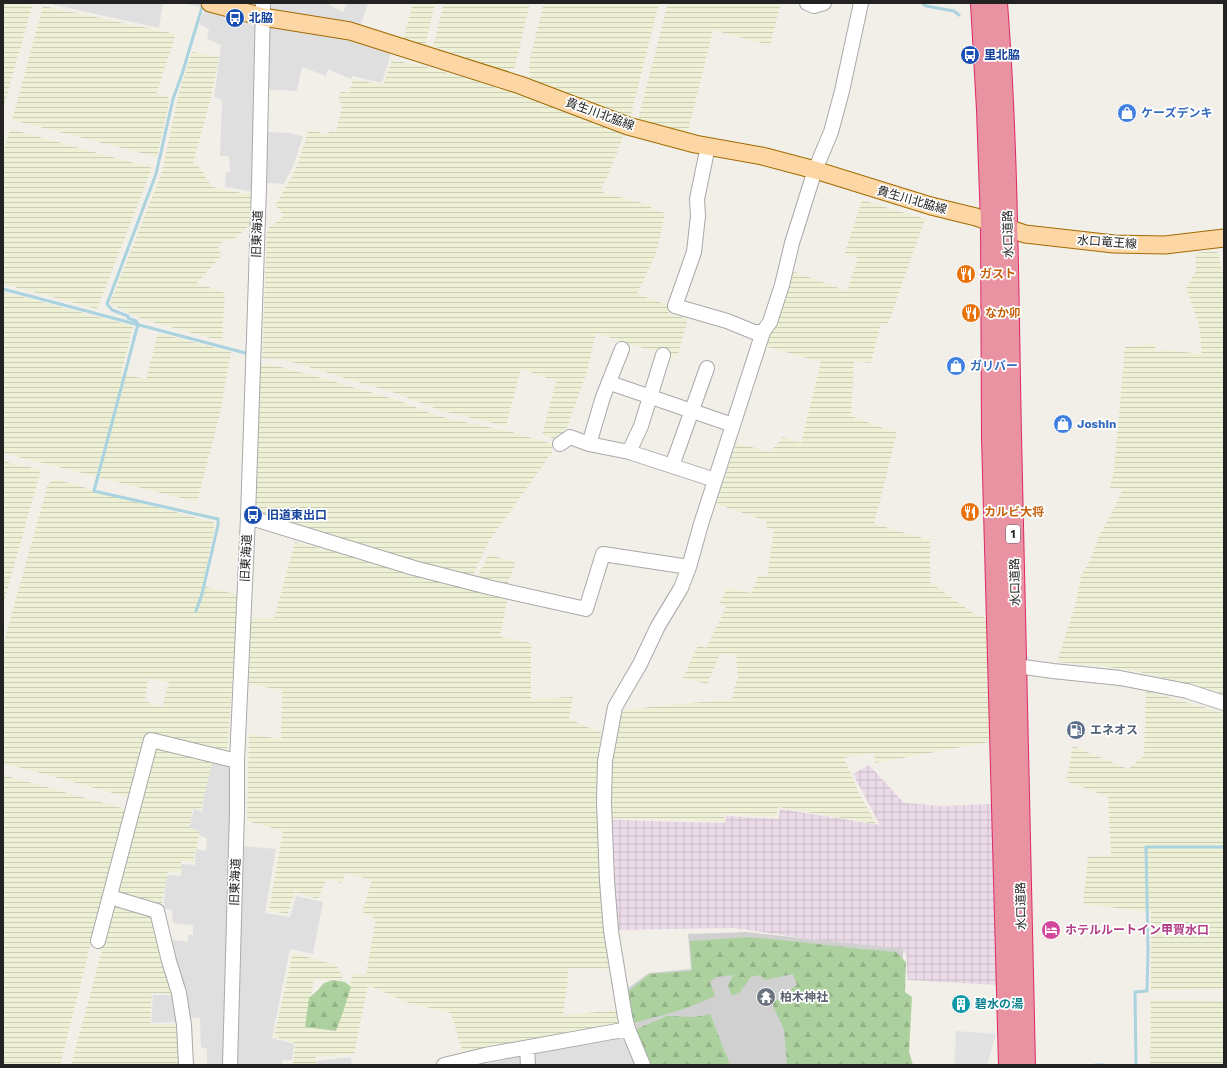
<svg xmlns="http://www.w3.org/2000/svg" width="1227" height="1068" font-family="'Work Sans','Noto Sans JP',sans-serif">
<style>
.residential{fill:#e0dfdf}
.industrial{fill:url(#industrial-grid)}
.religious{fill:#d0d0d0}
.farmland{fill:url(#farmland-rules);fill-rule:evenodd}
.forest{fill:url(#forest-firs)}
.parking{fill:#e2e2e2}
.lines{fill:none;stroke-linecap:round;stroke-linejoin:round}
.stream{stroke:#aad3df;stroke-width:3}
.minor-casing{stroke:#a9a9a9;stroke-width:16}
.major-casing{stroke:#a06b00;stroke-width:19}
.highway-casing{stroke:#dc2a67;stroke-width:22}
.minor{stroke:#fff;stroke-width:14}
.major{stroke:#fcd6a4;stroke-width:17}
.highway{stroke:#e892a2;stroke-width:20}
.labels{text-anchor:middle;stroke-width:3.5;stroke-linejoin:round;paint-order:stroke}
.shield{fill:#fff;stroke:#646464;stroke-width:1}
.shield-label{font-size:11px;font-weight:bold;fill:#222}
.transit-label{font-size:12px;font-weight:bold;fill:#164399;stroke:#fff;text-anchor:start}
.shop-label{font-size:12px;font-weight:bold;fill:#366cbe;stroke:#fff;text-anchor:start}
.street-label{font-size:12px;fill:#222;stroke:#fff}
.food-label{font-size:12px;font-weight:bold;fill:#c56008;stroke:#fff;text-anchor:start}
.service-label{font-size:12px;font-weight:bold;fill:#4e5e75;stroke:#fff;text-anchor:start}
.hotel-label{font-size:12px;font-weight:bold;fill:#b23c85;stroke:#fff;text-anchor:start}
.worship-label{font-size:12px;font-weight:bold;fill:#5b616d;stroke:#fff;text-anchor:start}
.culture-label{font-size:12px;font-weight:bold;fill:#0d838f;stroke:#fff;text-anchor:start}
</style>
<defs>
<pattern id="industrial-grid" width="8" height="8" patternUnits="userSpaceOnUse"><rect width="8" height="8" fill="#ebdbe8"/><path d="M0 4h8M4 0v8" fill="none" stroke="#c9bcc7"/></pattern>
<pattern id="farmland-rules" width="6" height="5" patternUnits="userSpaceOnUse"><rect width="6" height="5" fill="#eef0d5"/><path d="M0 2.5h6" fill="none" stroke="#ccceb7"/></pattern>
<pattern id="forest-firs" width="22" height="20" patternUnits="userSpaceOnUse"><rect width="22" height="20" fill="#add19e"/><path d="M5 1l3.5 6h-7zM16 11l3.5 6h-7z" fill="#95b388"/></pattern>
</defs>
<rect width="100%" height="100%" fill="#f2efe9"/>
<!-- residential -->
<path class="residential" d="M 46,3 L 163,3 L 159,28 Z
M 181,3 L 326,3 L 343,12 L 347,3 L 364,3 L 368,4 L 355,41 L 392,50 L 382,83 L 352,76 L 351,79 L 328,69 L 326,76 L 302,67 L 297,91 L 257,89 L 266,132 L 289,133 L 303,136 L 294,164 L 284,184 L 256,182 L 254,192 L 225,187 L 226,173 L 230,171 L 229,156 L 220,156 L 222,100 L 214,97 L 221,45 L 207,39 L 209,29 L 199,24 L 205,8 Z
M 209,760 L 235,766 L 227,1065 L 207,1065 L 207,1049 L 201,1047 L 200,1018 L 187,1017 L 186,1022 L 151,1023 L 153,995 L 182,995 L 172,961 L 173,940 L 188,942 L 188,935 L 193,935 L 193,925 L 173,923 L 172,910 L 164,909 L 165,875 L 181,876 L 181,864 L 195,865 L 196,849 L 206,851 L 207,838 L 188,832 L 194,809 L 202,812 Z
M 242,846 L 276,849 L 265,913 L 290,917 L 296,896 L 323,902 L 313,954 L 290,949 L 272,1038 L 294,1044 L 292,1060 L 282,1060 L 282,1065 L 237,1065 Z
M 627,1035 L 641,1065 L 480,1065 L 525,1055 Z
M 351,1057 L 352,1065 L 318,1065 L 317,1061 Z"/>
<!-- industrial -->
<path class="industrial" d="M 869,765 L 904,803 L 942,806 L 996,804 L 997,985 L 908,980 L 906,953 L 734,928 L 615,930 L 609,820 L 725,823 L 726,816 L 779,819 L 780,809 L 880,825 L 853,774 Z"/>
<!-- religious -->
<path class="religious" d="M 746,932 L 903,949 L 902,1005 L 910,1065 L 651,1065 L 640,1044 L 627,989 L 649,973 L 691,969 L 688,934 Z"/>
<!-- farmland -->
<path class="farmland" d="M 3,3 L 33,3 L 3,109 Z
M 413,3 L 435,3 L 425,46 L 403,40 Z
M 444,3 L 530,3 L 515,67 L 506,72 L 433,46 Z
M 544,3 L 659,3 L 630,119 L 532,83 L 529,76 L 530,58 Z
M 668,3 L 781,3 L 770,45 L 713,30 L 687,136 L 637,123 Z
M 43,6 L 176,34 L 156,94 L 170,98 L 157,157 L 12,120 Z
M 192,52 L 219,57 L 211,98 L 193,163 L 202,170 L 206,178 L 212,187 L 252,195 L 252,223 L 234,239 L 223,241 L 218,247 L 221,256 L 197,283 L 225,293 L 222,341 L 145,320 L 110,304 L 162,172 L 179,92 Z
M 392,60 L 426,67 L 469,79 L 625,131 L 608,176 L 601,189 L 604,193 L 650,205 L 652,209 L 665,213 L 657,251 L 637,294 L 671,306 L 669,314 L 688,319 L 677,357 L 636,346 L 596,333 L 587,372 L 563,438 L 556,439 L 542,435 L 556,381 L 521,369 L 506,426 L 442,411 L 398,394 L 285,360 L 262,358 L 267,229 L 284,216 L 275,205 L 290,180 L 298,163 L 309,129 L 328,135 L 329,131 L 336,132 L 343,103 L 338,102 L 341,91 L 349,93 L 353,79 L 383,85 Z
M 10,129 L 152,168 L 97,309 L 3,284 L 3,155 Z
M 862,200 L 925,219 L 888,324 L 881,323 L 871,363 L 854,361 L 851,416 L 897,433 L 874,524 L 930,540 L 930,582 L 974,614 L 988,619 L 989,742 L 875,763 L 874,753 L 844,758 L 859,793 L 876,824 L 778,807 L 776,817 L 725,814 L 724,822 L 612,818 L 609,768 L 617,711 L 676,704 L 731,700 L 738,677 L 736,655 L 720,654 L 707,684 L 683,678 L 698,645 L 706,648 L 726,607 L 720,603 L 727,588 L 751,593 L 759,574 L 767,577 L 774,529 L 767,528 L 767,521 L 716,504 L 736,443 L 770,452 L 783,437 L 801,443 L 821,362 L 764,346 L 792,271 L 847,291 L 858,258 L 845,253 Z
M 1217,251 L 1224,277 L 1224,694 L 1140,672 L 1102,666 L 1057,662 L 1075,606 L 1081,576 L 1089,562 L 1100,534 L 1113,510 L 1123,489 L 1110,488 L 1114,470 L 1125,347 L 1154,344 L 1156,352 L 1166,350 L 1202,354 L 1199,325 L 1186,288 L 1196,271 L 1195,253 Z
M 3,292 L 133,326 L 121,374 L 146,379 L 158,333 L 231,352 L 220,414 L 197,502 L 3,453 Z
M 260,365 L 273,365 L 311,375 L 397,400 L 430,413 L 450,419 L 512,432 L 552,444 L 552,452 L 488,543 L 472,578 L 417,564 L 318,531 L 256,516 Z
M 3,461 L 41,470 L 3,605 Z
M 54,479 L 215,523 L 203,586 L 239,595 L 227,754 L 147,735 L 128,797 L 3,763 L 3,645 L 48,484 ZM 148,678 L 169,682 L 162,707 L 145,701 Z
M 295,542 L 508,596 L 500,637 L 531,643 L 531,699 L 573,697 L 569,719 L 602,733 L 597,760 L 601,851 L 614,969 L 569,968 L 563,1015 L 620,1010 L 620,1023 L 614,1027 L 463,1053 L 451,1013 L 406,1002 L 368,985 L 354,1054 L 315,1057 L 317,1065 L 293,1065 L 295,1043 L 274,1036 L 293,953 L 336,965 L 343,978 L 314,980 L 306,1026 L 336,1032 L 353,974 L 366,975 L 376,919 L 362,912 L 372,880 L 346,873 L 341,883 L 327,878 L 318,899 L 295,892 L 288,914 L 269,910 L 283,831 L 247,821 L 249,734 L 281,739 L 282,690 L 249,684 L 251,618 L 274,618 Z
M 489,554 L 516,563 L 506,587 L 477,578 Z
M 1146,691 L 1224,713 L 1224,989 L 1151,990 L 1151,912 L 1083,904 L 1088,857 L 1111,856 L 1108,797 L 1066,781 L 1073,746 L 1128,769 L 1144,756 Z
M 156,744 L 213,759 L 201,810 L 193,808 L 189,827 L 200,832 L 193,862 L 181,860 L 182,871 L 168,872 L 161,906 L 117,894 Z
M 3,775 L 125,809 L 60,1065 L 3,1065 Z
M 115,902 L 154,914 L 175,994 L 152,993 L 150,1024 L 180,1024 L 184,1065 L 71,1065 Z
M 1151,1000 L 1224,1001 L 1224,1065 L 1150,1065 Z"/>
<!-- forest -->
<path class="forest" d="M 747,937 C 797,941 846,948 896,952 L 906,962 L 905,992 L 912,997 L 909,1052 L 913,1065 L 785,1065 L 787,1063 L 784,1030 L 772,1003 L 797,985 L 793,974 L 765,980 L 760,975 L 751,977 L 740,992 L 732,996 L 728,986 L 733,975 L 716,977 L 710,982 L 715,996 C 689,1009 659,1016 630,1024 L 629,991 L 649,974 L 692,971 L 690,941 Z
M 333,980 L 345,982 L 351,987 L 343,1012 L 336,1031 L 305,1027 L 309,998 L 318,990 L 324,983 Z
M 710,1014 L 730,1065 L 647,1065 L 634,1030 L 667,1016 L 695,1017 Z"/>
<!-- parking -->
<path class="parking" d="M 956,1031 L 996,1034 L 987,1065 L 954,1065 Z"/>
<g class="lines">
<!-- stream -->
<path class="stream" d="M 922,3 L 926,6 L 954,11 L 959,15
M 3,289 L 249,354
M 138,324 L 94,491 L 218,519 L 218,525 L 202,594 L 196,611
M 138,324 L 136,321 L 128,318 L 128,316 L 112,310 L 107,304 L 156,174 L 173,99 L 182,74 L 203,4
M 1095,1065 L 1103,1065
M 1136,1065 L 1135,992 L 1147,991 L 1148,951 L 1146,847 L 1224,847"/>
<!-- minor casing -->
<g class="minor-casing">
<path id="minor" d="M 807,3 L 814,6 L 824,3
M 708,146 L 697,199 L 698,216 L 694,252 L 675,306 L 727,321 L 754,332 L 763,332
M 610,383 L 733,425
M 560,444 L 570,437 L 589,444 L 629,452 L 715,480
M 589,444 L 603,397 L 622,349
M 629,452 L 641,426 L 663,355
M 672,466 L 707,368
M 248,517 L 414,568 L 492,588 L 586,609 L 603,554 L 689,567
M 1008,663 L 1016,666 L 1053,671 L 1120,678 L 1187,691 L 1224,703
M 110,897 L 157,911 L 169,961 L 179,993 L 184,1025 L 186,1065
M 98,941 L 151,740 L 237,761
M 527,1048 L 528,1065
M 230,1065 L 237,811 L 237,761 L 248,517 L 259,186 L 263,3
M 444,1065 L 485,1055 L 628,1029
M 643,1065 L 628,1029 L 625,1017 L 611,931 L 607,881 L 604,802 L 605,761 L 615,707 L 640,664 L 658,626 L 681,588 L 689,567 L 701,524 L 763,332 L 770,322 L 782,285 L 792,243 L 815,170 L 831,132 L 842,91 L 861,3"/>
</g>
<!-- major casing -->
<g class="major-casing">
<path id="major" d="M 210,3 L 263,17 L 350,31 L 520,85 L 628,126 L 695,144 L 762,156 L 815,170 L 931,206 L 976,217 L 1025,234 L 1114,244 L 1165,245 L 1224,238"/>
</g>
<!-- highway casing -->
<g class="highway-casing">
<path id="highway" d="M 981,3 L 987,110 L 991,223 L 992,437 L 1009,1065
M 997,3 C 1008,147 1008,291 1011,435 C 1016,645 1020,855 1025,1065"/>
</g>
<!-- minor -->
<use href="#minor" class="minor"/>
<!-- major -->
<use href="#major" class="major"/>
<!-- highway -->
<use href="#highway" class="highway"/>
</g>
<!-- icons -->
<defs>
<g id="bus-disc" transform="scale(1)"><circle r="9.5" fill="#1a4fb4" stroke="#fff"/><path d="M-5-6H5V4H4V6H2V4H-2V6H-4V4H-5ZM-3.5-4V0h7V-4ZM-3.5 1.2v1.5H-2V1.2ZM2 1.2v1.5H3.5V1.2Z" fill="#fff"/></g>
<g id="shop-disc" transform="scale(1)"><circle r="9.5" fill="#3f7fe0" stroke="#fff"/><path d="M-5-2.5h2.3a2.7 3.5 0 0 1 5.4 0H5L5.5 6h-11ZM-1.5-2.5h3a1.5 2.3 0 0 0-3 0Z" fill="#fff"/></g>
<g id="restaurant-disc" transform="scale(1)"><circle r="9.5" fill="#e8710a" stroke="#fff"/><path d="M-5-6h1v4h1v-4h1v4h1v-4h1v5L-1.5 .5V6h-2V.5L-5-1ZM5-6V6H3V1.5H1.5Q1.5-4 5-6Z" fill="#fff"/></g>
<g id="fuel-disc" transform="scale(1)"><circle r="9.5" fill="#5c6f8a" stroke="#fff"/><path d="M-5.5-6h7V0h2V4h1.3V-2.5L3-4.5l.8-.8L6-3V5H2.5V1h-1V6h-7ZM-4.2-4.7v3.2H.2V-4.7Z" fill="#fff"/></g>
<g id="hotel-disc" transform="scale(1)"><circle r="9.5" fill="#d1479c" stroke="#fff"/><path d="M-6-4.5h1.5V1H6V5H4.5V3h-9V5H-6ZM-4 0a1.8 1.8 0 1 1 3.6 0ZM.5 0V-2.5h3Q6-2.5 6 0Z" fill="#fff"/></g>
<g id="temple-disc" transform="scale(1)"><circle r="9.5" fill="#6b7280" stroke="#fff"/><path d="M0-6L5-2H3V0L6.5 2.5H4V6H1.5V3h-3V6H-4V2.5H-6.5L-3 0V-2H-5Z" fill="#fff"/></g>
<g id="building-disc" transform="scale(1)"><circle r="9.5" fill="#0f9aa8" stroke="#fff"/><path d="M-4-6H4V6H1V3H-1V6H-4ZM-2.5-4.3h1.7v1.8h-1.7ZM.8-4.3h1.7v1.8H.8ZM-2.5-1h1.7V.8h-1.7ZM.8-1h1.7V.8H.8Z" fill="#fff"/></g>
</defs>
<g fill-rule="evenodd">
<use href="#bus-disc" x="235" y="18"/>
<use href="#bus-disc" x="970" y="55"/>
<use href="#shop-disc" x="1127" y="113"/>
<use href="#restaurant-disc" x="966" y="274"/>
<use href="#restaurant-disc" x="971" y="313"/>
<use href="#shop-disc" x="956" y="366"/>
<use href="#shop-disc" x="1063" y="424"/>
<use href="#restaurant-disc" x="970" y="512"/>
<use href="#bus-disc" x="253" y="515"/>
<use href="#fuel-disc" x="1076" y="730"/>
<use href="#hotel-disc" x="1051" y="930"/>
<use href="#temple-disc" x="766" y="997"/>
<use href="#building-disc" x="961" y="1004"/>
</g>
<g class="labels">
<!-- shield labels -->
<rect class="shield" x="1006" y="525" width="14" height="18" rx="3"/>
<g class="shield-label">
<text x="1013" y="538">1</text>
</g>
<!-- transit labels -->
<g class="transit-label">
<text x="249" y="22">北脇</text>
<text x="984" y="59">里北脇</text>
<text x="267" y="519">旧道東出口</text>
</g>
<!-- shop labels -->
<g class="shop-label">
<text x="1141" y="117">ケーズデンキ</text>
<text x="970" y="370">ガリバー</text>
<text x="1077" y="428">Joshin</text>
</g>
<!-- street labels -->
<g class="street-label">
<text transform="translate(600 114) rotate(20)" y="4">貴生川北脇線</text>
<text transform="translate(912 200) rotate(16)" y="4">貴生川北脇線</text>
<text transform="translate(257 234) rotate(-88)" y="4">旧東海道</text>
<text transform="translate(1008 234) rotate(-91)" y="4">水口道路</text>
<text transform="translate(1107 242) rotate(4)" y="4">水口竜王線</text>
<text transform="translate(246 558) rotate(-87)" y="4">旧東海道</text>
<text transform="translate(1015 582) rotate(-91)" y="4">水口道路</text>
<text transform="translate(235 882) rotate(-88)" y="4">旧東海道</text>
<text transform="translate(1021 906) rotate(-91)" y="4">水口道路</text>
</g>
<!-- food labels -->
<g class="food-label">
<text x="980" y="278">ガスト</text>
<text x="985" y="317">なか卯</text>
<text x="984" y="516">カルビ大将</text>
</g>
<!-- service labels -->
<g class="service-label">
<text x="1090" y="734">エネオス</text>
</g>
<!-- hotel labels -->
<g class="hotel-label">
<text x="1065" y="934">ホテルルートイン甲賀水口</text>
</g>
<!-- worship labels -->
<g class="worship-label">
<text x="780" y="1001">柏木神社</text>
</g>
<!-- culture labels -->
<g class="culture-label">
<text x="975" y="1008">碧水の湯</text>
</g>
</g>
<!-- border -->
<rect width="1227" height="1068" fill="none" stroke="#222222" stroke-width="8"/>
</svg>
